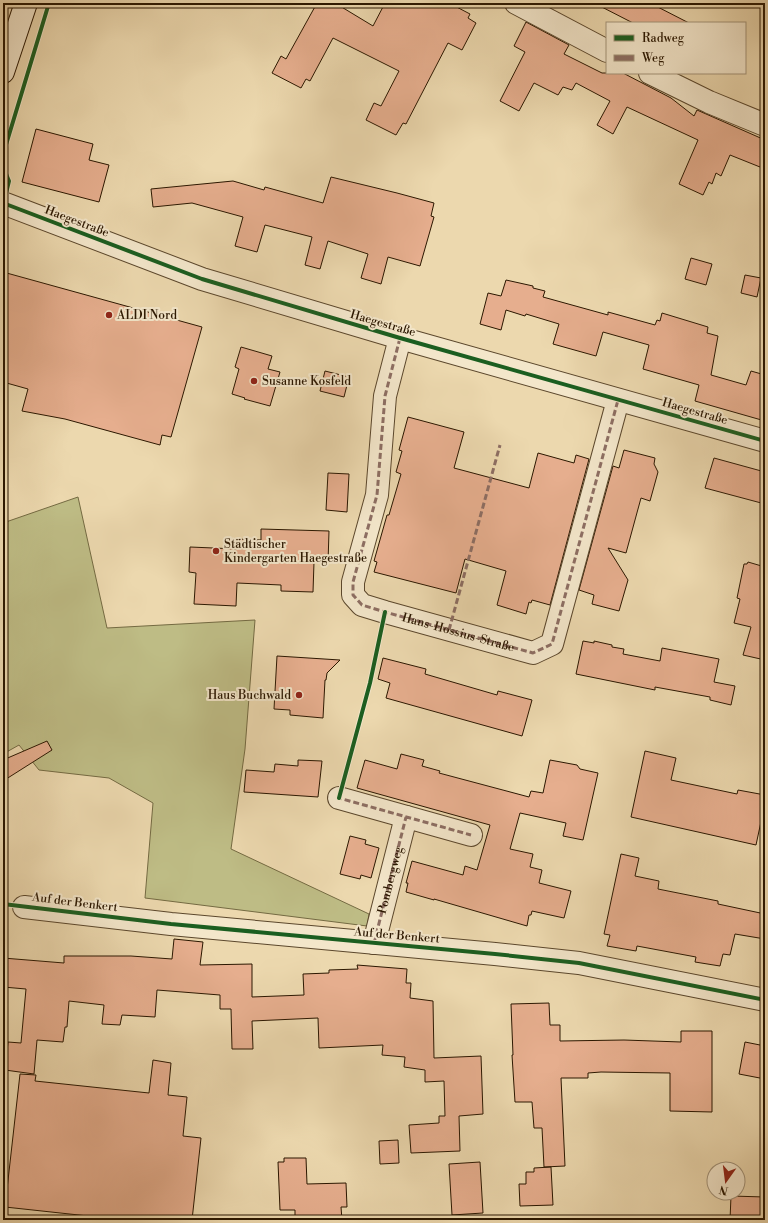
<svg xmlns="http://www.w3.org/2000/svg" width="768" height="1223" font-family="'Libre Bodoni',serif">
<style>
.green{fill:#bebc85;stroke:#746a42}
.building{fill:#e6ae8e;stroke:#2b1700}
.lines{fill:none;stroke-linecap:round;stroke-linejoin:round}
.street-casing{stroke:#5b472c;stroke-width:24}
.secondary-casing{stroke:#2b1700;stroke-width:24}
.street{stroke:#f3e6ca;stroke-width:22}
.secondary{stroke:#f3e6ca;stroke-width:22}
.quiet{stroke:#8d6e63;stroke-width:3;stroke-dasharray:6 3;stroke-linecap:butt}
.cycleway-casing{stroke:#f3e6ca;stroke-width:6}
.cycleway{stroke:#1b5e20;stroke-width:4}
.poi-dot{fill:#8f2418;stroke:#f3e6ca;stroke-width:1.5}
.labels{text-anchor:middle;stroke-width:4;stroke-linejoin:round;paint-order:stroke}
.street-label{font-size:12px;fill:#2b1700;stroke:#f3e6ca}
.poi-label{font-size:12px;fill:#2b1700;stroke:#f3e6ca;text-anchor:start}
</style>
<rect width="100%" height="100%" fill="#ecd8ae"/>
<filter id="stains"><feTurbulence type="fractalNoise" baseFrequency=".005" numOctaves="4"/><feColorMatrix values="0 0 0 0 .2 0 0 0 0 .09 0 0 0 0 .02 0 0 0 .5 -.17"/></filter>
<radialGradient id="worn" r=".72"><stop offset=".6" stop-color="#630" stop-opacity="0"/><stop offset="1" stop-color="#630" stop-opacity=".3"/></radialGradient>
<!-- green -->
<path class="green" d="M 78,497 L 107,628 L 255,620 L 245,749 L 231,849 L 369,914 L 367,926 L 145,898 L 153,803 L 109,778 L 39,770 L 19,745 L 3,754 L 3,523 Z"/>
<!-- building -->
<path class="building" d="M 317,3 L 335,3 L 373,26 L 385,3 L 449,3 L 470,14 L 468,18 L 476,23 L 462,50 L 448,43 L 406,124 L 403,123 L 396,135 L 366,120 L 374,103 L 381,106 L 399,71 L 333,38 L 310,81 L 306,79 L 301,88 L 272,73 L 281,56 L 286,59 Z
M 594,3 L 650,3 L 689,23 L 633,23 Z
M 526,22 L 569,45 L 564,54 L 602,73 L 623,73 L 671,98 L 694,116 L 697,110 L 765,140 L 765,169 L 730,155 L 721,176 L 716,173 L 712,184 L 709,182 L 703,195 L 679,184 L 698,140 L 627,107 L 613,134 L 597,125 L 610,101 L 576,83 L 572,90 L 563,87 L 558,95 L 534,83 L 519,111 L 500,101 L 525,52 L 514,46 Z
M 36,129 L 93,144 L 89,160 L 109,165 L 99,202 L 22,182 Z
M 331,177 L 397,193 L 434,203 L 431,216 L 434,217 L 420,266 L 388,257 L 381,284 L 361,278 L 368,254 L 328,241 L 320,269 L 305,265 L 312,237 L 265,225 L 257,252 L 235,246 L 243,217 L 192,203 L 153,207 L 151,189 L 233,181 L 264,190 L 265,187 L 323,203 Z
M 691,258 L 712,264 L 706,285 L 685,279 Z
M 3,272 L 202,327 L 171,437 L 162,435 L 160,445 L 65,419 L 22,411 L 28,389 L 3,382 Z
M 745,275 L 761,278 L 757,297 L 741,293 Z
M 506,280 L 533,286 L 533,288 L 545,291 L 543,297 L 608,315 L 608,312 L 655,325 L 657,320 L 660,321 L 662,313 L 708,327 L 707,333 L 718,336 L 711,375 L 746,385 L 751,371 L 765,375 L 765,421 L 695,401 L 699,385 L 643,369 L 649,345 L 603,332 L 596,356 L 553,344 L 559,324 L 526,314 L 525,316 L 506,310 L 501,330 L 480,324 L 488,293 L 501,296 Z
M 241,347 L 272,356 L 268,369 L 280,372 L 270,406 L 244,399 L 245,398 L 232,394 L 239,369 L 235,367 Z
M 325,371 L 349,377 L 344,397 L 320,391 Z
M 408,417 L 464,432 L 454,468 L 529,488 L 538,453 L 574,463 L 576,455 L 589,459 L 550,605 L 532,600 L 531,603 L 529,602 L 526,614 L 497,605 L 506,571 L 465,559 L 456,593 L 374,572 L 377,562 L 374,561 L 387,515 L 389,515 L 401,474 L 396,472 L 402,451 L 399,450 Z
M 624,450 L 655,458 L 654,464 L 658,472 L 650,501 L 641,498 L 626,553 L 608,548 L 628,580 L 619,611 L 592,604 L 594,595 L 579,590 L 613,466 L 619,468 Z
M 714,458 L 765,472 L 765,504 L 705,488 Z
M 328,473 L 349,474 L 347,512 L 326,510 Z
M 261,529 L 329,531 L 328,563 L 314,562 L 313,592 L 281,591 L 281,585 L 237,583 L 236,606 L 194,604 L 196,573 L 189,572 L 190,547 L 237,549 L 237,539 L 261,540 Z
M 748,562 L 765,567 L 765,660 L 743,655 L 751,627 L 734,623 L 740,599 L 737,598 L 744,564 L 747,564 Z
M 583,641 L 594,643 L 594,641 L 612,645 L 612,647 L 624,649 L 623,654 L 660,661 L 662,648 L 719,659 L 714,682 L 735,686 L 731,705 L 710,700 L 710,697 L 655,687 L 655,690 L 576,674 Z
M 277,656 L 340,660 L 327,673 L 326,680 L 325,680 L 323,718 L 290,715 L 290,710 L 274,709 Z
M 383,658 L 426,669 L 425,674 L 497,695 L 498,691 L 532,700 L 522,736 L 386,698 L 390,683 L 378,679 Z
M 47,741 L 52,750 L 3,781 L 3,760 Z
M 645,751 L 676,758 L 671,780 L 737,794 L 738,790 L 765,795 L 765,803 L 756,845 L 631,817 Z
M 401,754 L 424,760 L 422,766 L 440,771 L 439,773 L 529,797 L 531,791 L 543,793 L 550,760 L 577,765 L 580,769 L 598,773 L 583,840 L 563,836 L 566,823 L 520,813 L 510,849 L 533,854 L 530,867 L 542,870 L 539,883 L 571,891 L 564,918 L 532,911 L 531,915 L 529,915 L 527,926 L 434,899 L 434,900 L 406,892 L 408,883 L 406,883 L 412,861 L 463,875 L 465,866 L 477,870 L 490,825 L 357,788 L 365,760 L 397,769 Z
M 298,760 L 322,761 L 318,797 L 244,792 L 246,770 L 274,772 L 275,764 L 298,766 Z
M 350,836 L 366,840 L 365,844 L 379,848 L 371,878 L 361,875 L 360,879 L 340,874 Z
M 621,854 L 639,858 L 635,876 L 659,881 L 658,889 L 718,901 L 718,904 L 765,914 L 765,939 L 735,934 L 730,955 L 723,954 L 720,966 L 695,962 L 696,957 L 637,946 L 636,951 L 607,946 L 610,935 L 604,934 Z
M 174,939 L 203,942 L 200,965 L 252,964 L 252,997 L 304,995 L 303,974 L 329,973 L 329,970 L 358,969 L 357,965 L 407,969 L 406,983 L 411,983 L 410,998 L 433,1001 L 434,1058 L 481,1056 L 483,1114 L 459,1116 L 460,1151 L 411,1153 L 409,1125 L 439,1123 L 439,1116 L 445,1116 L 444,1081 L 425,1082 L 425,1070 L 404,1067 L 405,1057 L 382,1055 L 383,1045 L 319,1048 L 318,1018 L 252,1021 L 253,1049 L 232,1049 L 231,1009 L 220,1009 L 220,995 L 157,990 L 155,1017 L 122,1015 L 120,1025 L 102,1024 L 104,1005 L 69,1001 L 67,1027 L 65,1027 L 63,1042 L 37,1040 L 34,1074 L 5,1070 L 8,1042 L 21,1043 L 26,989 L 3,987 L 3,958 L 64,963 L 64,956 L 131,956 L 172,959 Z
M 549,1003 L 550,1025 L 560,1025 L 560,1041 L 624,1040 L 681,1042 L 681,1031 L 712,1031 L 712,1112 L 670,1111 L 670,1073 L 601,1072 L 588,1073 L 588,1078 L 561,1078 L 565,1166 L 544,1167 L 542,1128 L 534,1128 L 532,1102 L 515,1102 L 512,1055 L 513,1055 L 511,1004 Z
M 745,1042 L 765,1046 L 765,1079 L 739,1074 Z
M 153,1060 L 171,1063 L 168,1095 L 187,1097 L 183,1136 L 201,1138 L 192,1220 L 125,1220 L 5,1207 L 20,1074 L 36,1075 L 35,1081 L 149,1093 Z
M 398,1140 L 399,1163 L 380,1164 L 379,1141 Z
M 284,1158 L 306,1158 L 307,1184 L 346,1183 L 347,1207 L 341,1207 L 342,1220 L 295,1220 L 295,1210 L 280,1210 L 278,1162 L 284,1162 Z
M 480,1162 L 483,1213 L 452,1215 L 449,1164 Z
M 551,1167 L 553,1205 L 520,1206 L 519,1184 L 526,1184 L 526,1172 L 534,1172 L 534,1168 Z
M 731,1196 L 765,1197 L 765,1220 L 730,1220 Z"/>
<g class="lines">
<!-- street casing -->
<g class="street-casing">
<g id="street">
<path d="M 516,3 L 607,51"/>
<path d="M 650,73 L 709,102 L 765,125"/>
<path d="M 3,203 L 202,279 L 400,338 L 765,441"/>
<path id="s1" d="M 400,338 L 385,396 L 377,495 L 353,582 L 353,595 L 362,605 L 385,612 L 533,653 L 552,644 L 618,400"/>
<path d="M 339,798 L 471,835"/>
<path d="M 24,907 L 171,924 L 495,954 L 579,963 L 765,1000"/>
<path id="s2" d="M 374,943 L 406,817"/>
</g>
</g>
<!-- secondary casing -->
<g class="secondary-casing">
<path id="secondary" d="M 3,72 L 26,3"/>
</g>
<!-- street -->
<use href="#street" class="street"/>
<!-- secondary -->
<use href="#secondary" class="secondary"/>
<!-- quiet -->
<path class="quiet" d="M 400,338 L 385,396 L 377,495 L 353,582 L 353,595 L 362,605 L 385,612 L 533,653 L 552,644 L 618,400
M 449,630 L 500,445
M 340,795 L 339,798 L 471,835
M 374,943 L 406,817"/>
<!-- cycleway casing -->
<g class="cycleway-casing">
<path id="cycleway" d="M 3,203 L 202,279 L 400,338 L 765,441
M 3,205 L 9,181 C 3,168 3,162 5,148 L 49,3
M 339,798 L 370,683 L 385,612
M 3,904 L 171,924 L 495,954 L 579,963 L 765,1000"/>
</g>
<!-- cycleway -->
<use href="#cycleway" class="cycleway"/>
</g>
<!-- markers -->
<g class="poi-dot">
<circle cx="109" cy="315" r="4"/>
<circle cx="254" cy="381" r="4"/>
<circle cx="216" cy="551" r="4"/>
<circle cx="299" cy="695" r="4"/>
</g>
<g class="labels">
<!-- street labels -->
<g class="street-label">
<text transform="translate(77 221) rotate(21)" y="4">Haegestraße</text>
<text transform="translate(383 323) rotate(16)" y="4">Haegestraße</text>
<text transform="translate(695 411) rotate(16)" y="4">Haegestraße</text>
<text dy="4" stroke="none"><textPath href="#s1" startOffset="376">Hans-Hossius-Straße</textPath></text>
<text dy="4" stroke="none"><textPath href="#s2" startOffset="65">Pombergweg</textPath></text>
<text transform="translate(75 902) rotate(7)" y="4">Auf der Benkert</text>
<text transform="translate(397 935) rotate(5)" y="4">Auf der Benkert</text>
</g>
<!-- poi labels -->
<g class="poi-label">
<text x="117" y="319">ALDI Nord</text>
<text x="262" y="385">Susanne Kosfeld</text>
<text x="224" y="548">Städtischer<tspan x="224" dy="14">Kindergarten Haegestraße</tspan></text>
<text x="291" y="699" text-anchor="end">Haus Buchwald</text>
</g>
</g>
<!-- margin -->
<rect width="768" height="1223" fill="none" stroke="#ecd8ae" stroke-width="16"/>
<rect x="4" y="4" width="760" height="1215" fill="none" stroke="#2b1700" stroke-width="2"/>
<rect x="8" y="8" width="752" height="1207" fill="none" stroke="#2b1700"/>
<!-- legend -->
<rect x="606" y="22" width="140" height="52" fill="#f3e6ca" stroke="#a39379"/>
<rect x="614" y="35" width="20" height="6" fill="#1b5e20" stroke="#a39379"/>
<text x="642" y="42" font-size="12" fill="#2b1700">Radweg</text>
<rect x="614" y="55" width="20" height="6" fill="#8d6e63" stroke="#a39379"/>
<text x="642" y="62" font-size="12" fill="#2b1700">Weg</text>
<!-- north arrow -->
<g transform="translate(726 1181) rotate(194)"><circle r="19" fill="#f3e6ca" stroke="#a39379"/>
<path d="M0-3L7 15L0 10L-7 15Z" fill="#8f2418"/>
<text y="-6" font-size="11" font-weight="bold" text-anchor="middle" fill="#2b1700">N</text>
</g>
<rect width="100%" height="100%" filter="url(#stains)"/>
<rect width="100%" height="100%" fill="url(#worn)"/>
</svg>
